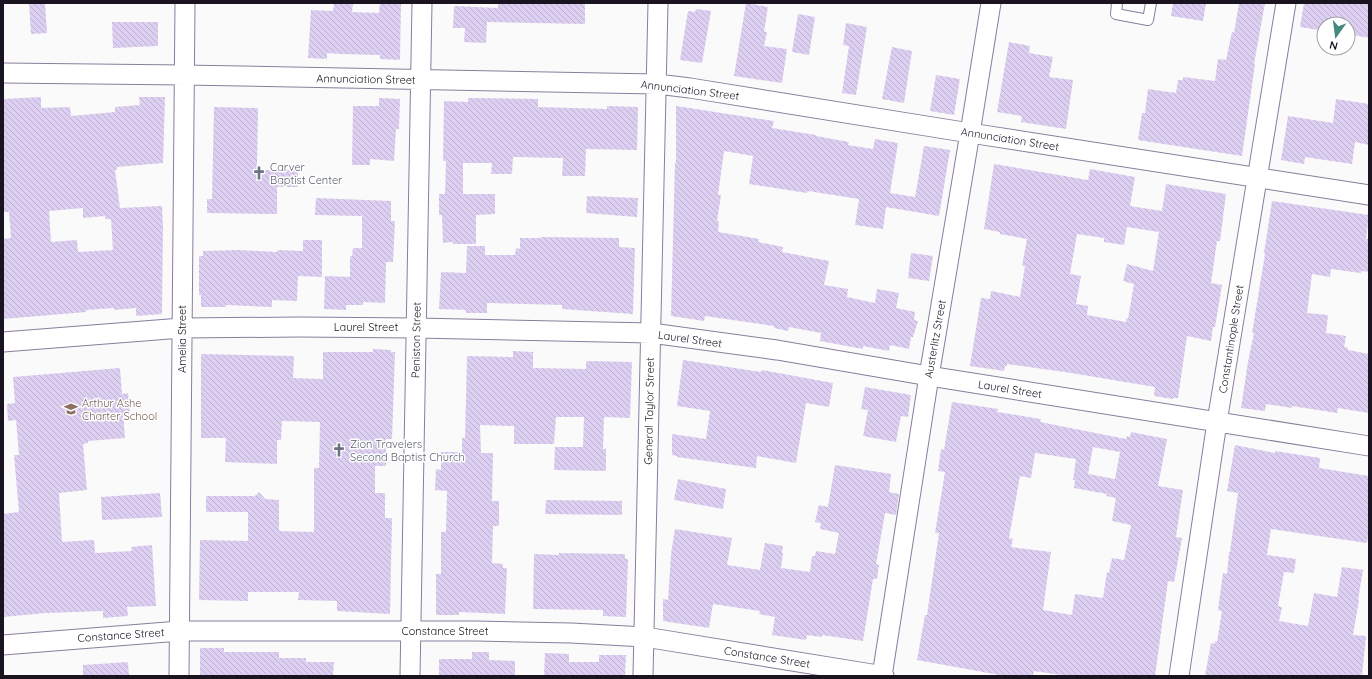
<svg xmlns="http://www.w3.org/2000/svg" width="1372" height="679" font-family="Quicksand,sans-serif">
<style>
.building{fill:url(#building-back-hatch);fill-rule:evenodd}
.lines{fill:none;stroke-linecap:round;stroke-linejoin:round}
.service-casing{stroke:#8a7d9c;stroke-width:12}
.minor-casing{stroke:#8a7d9c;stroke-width:21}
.service{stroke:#fff;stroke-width:10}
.minor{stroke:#fff;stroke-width:19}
.labels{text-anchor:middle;stroke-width:3;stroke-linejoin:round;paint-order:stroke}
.street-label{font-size:11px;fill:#191420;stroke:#fff}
.worship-label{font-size:11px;fill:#5b616d;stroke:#fff;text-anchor:start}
.education-label{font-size:11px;fill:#785e54;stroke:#fff;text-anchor:start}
</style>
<defs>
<pattern id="building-back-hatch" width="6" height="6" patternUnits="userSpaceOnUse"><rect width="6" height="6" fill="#ddcff1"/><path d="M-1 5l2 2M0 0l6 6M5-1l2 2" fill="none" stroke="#bdb1ce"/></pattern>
</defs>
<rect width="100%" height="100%" fill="#fafafa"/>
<!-- building -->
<path class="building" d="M 29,3 L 45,3 L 47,33 L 31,34 Z
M 334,3 L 353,3 L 352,12 L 379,13 L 380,3 L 401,3 L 400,60 L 380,59 L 380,55 L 341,54 L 327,53 L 327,59 L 308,58 L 311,10 L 333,11 Z
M 498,3 L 585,3 L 585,24 L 487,22 L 486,43 L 464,42 L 465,28 L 453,28 L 454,6 L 498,8 Z
M 746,3 L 768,7 L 764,32 L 767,32 L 764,46 L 787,49 L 782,83 L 734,76 Z
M 1173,3 L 1206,3 L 1203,21 L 1171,16 Z
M 1239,3 L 1265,3 L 1254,64 L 1255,64 L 1242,156 L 1138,140 L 1142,113 L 1145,113 L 1148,89 L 1176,93 L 1178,80 L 1183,80 L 1183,77 L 1215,81 L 1218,59 L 1226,60 L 1232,32 L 1234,33 Z
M 1304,3 L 1369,3 L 1369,38 L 1348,34 L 1348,24 L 1324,24 L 1324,31 L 1300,27 Z
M 696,9 L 711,11 L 702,63 L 680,60 L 688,11 L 695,12 Z
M 798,14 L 815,17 L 809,55 L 792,52 Z
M 112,22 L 158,22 L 158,46 L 113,48 Z
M 846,23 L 867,27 L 856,95 L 842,93 L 849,46 L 843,45 Z
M 1009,42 L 1030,46 L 1029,53 L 1053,57 L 1049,77 L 1073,80 L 1066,129 L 1021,122 L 1022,116 L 997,112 Z
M 892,47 L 912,51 L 904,103 L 882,99 Z
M 936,75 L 960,79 L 954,115 L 930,111 Z
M 41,97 L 41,108 L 70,107 L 71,116 L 115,112 L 115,107 L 140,105 L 139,97 L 165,97 L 163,163 L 117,167 L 117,170 L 115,170 L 120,208 L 162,206 L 163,227 L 162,314 L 136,316 L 136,308 L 114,310 L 114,308 L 86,310 L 86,312 L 3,319 L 3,239 L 11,238 L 9,212 L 3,212 L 3,99 ZM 83,208 L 83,218 L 105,216 L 105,219 L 111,219 L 113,250 L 78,252 L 77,240 L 51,242 L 49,211 Z
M 379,98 L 400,99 L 399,129 L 396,129 L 394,161 L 370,159 L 370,165 L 352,165 L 353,106 L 379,106 Z
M 468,98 L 538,99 L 538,107 L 607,109 L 607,106 L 638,107 L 637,150 L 586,149 L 585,176 L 562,176 L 563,158 L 513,157 L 512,174 L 491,174 L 492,163 L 463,163 L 463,194 L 495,194 L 495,214 L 476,215 L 476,244 L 453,244 L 453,242 L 443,243 L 442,215 L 439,215 L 439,194 L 445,194 L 446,161 L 443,161 L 444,101 L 468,102 Z
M 1336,99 L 1369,104 L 1369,145 L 1355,142 L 1352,164 L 1305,157 L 1304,164 L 1281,160 L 1288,116 L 1333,123 Z
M 676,106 L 774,121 L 772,128 L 816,135 L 816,136 L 849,142 L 848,145 L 873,149 L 875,139 L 898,143 L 890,193 L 915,197 L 924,146 L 950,150 L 939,216 L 886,207 L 883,229 L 855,225 L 859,199 L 808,191 L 807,193 L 749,184 L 753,156 L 724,151 L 718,195 L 721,195 L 717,221 L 719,221 L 718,232 L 759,239 L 758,242 L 783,247 L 782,252 L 829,261 L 824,285 L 848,289 L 847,297 L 875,303 L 877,289 L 899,293 L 896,308 L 915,312 L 914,320 L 918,321 L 913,337 L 911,337 L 909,349 L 890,345 L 889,351 L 863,346 L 863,349 L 820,341 L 821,333 L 789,327 L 788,331 L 774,328 L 774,326 L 705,316 L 704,321 L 671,316 L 675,162 L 676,163 Z
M 214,107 L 258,108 L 257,170 L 298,170 L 298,187 L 277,187 L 277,214 L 207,213 L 207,199 L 212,199 Z
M 994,164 L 1088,180 L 1090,169 L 1135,177 L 1130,206 L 1162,211 L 1166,184 L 1226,194 L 1220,241 L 1217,241 L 1211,283 L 1222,285 L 1215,327 L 1213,327 L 1211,341 L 1187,336 L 1178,398 L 1173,398 L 1173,399 L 1154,396 L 1155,387 L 1065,372 L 1007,364 L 1007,366 L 1005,366 L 1004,371 L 970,366 L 981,298 L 990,299 L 991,291 L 1020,297 L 1025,266 L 1022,266 L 1027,239 L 1000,234 L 1000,232 L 984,229 ZM 1127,227 L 1159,232 L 1153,271 L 1127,264 L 1123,281 L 1134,284 L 1128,319 L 1126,318 L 1126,322 L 1087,315 L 1088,306 L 1076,304 L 1081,276 L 1070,274 L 1077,234 L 1104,238 L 1104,242 L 1124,245 Z
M 587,196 L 638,198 L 637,217 L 586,213 Z
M 316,198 L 391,201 L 391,221 L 395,221 L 393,262 L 386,262 L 385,303 L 363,302 L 363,305 L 346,305 L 346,310 L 324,309 L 325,276 L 350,277 L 350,256 L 352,256 L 353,248 L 362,248 L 362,216 L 315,215 Z
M 1272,201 L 1369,215 L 1366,239 L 1369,239 L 1369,272 L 1361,271 L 1361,273 L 1331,269 L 1330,277 L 1312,274 L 1307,313 L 1328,315 L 1326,333 L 1346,336 L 1344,347 L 1348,348 L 1348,350 L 1369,354 L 1369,413 L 1338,408 L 1337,413 L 1292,406 L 1292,408 L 1266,404 L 1265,411 L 1241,408 L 1248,362 L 1254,333 L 1252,333 L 1265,254 L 1264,253 Z
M 541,237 L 619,238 L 619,247 L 635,248 L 633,314 L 562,309 L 562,305 L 487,303 L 487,313 L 466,313 L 466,310 L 439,309 L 441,272 L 466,273 L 467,246 L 485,246 L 485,255 L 515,255 L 516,248 L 520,249 L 520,238 L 541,238 Z
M 303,240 L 322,240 L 322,277 L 298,276 L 297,301 L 272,300 L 272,307 L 226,305 L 226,307 L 201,307 L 201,295 L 199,295 L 199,256 L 203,256 L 203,251 L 239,250 L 277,252 L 278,250 L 303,251 Z
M 911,253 L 933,256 L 929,281 L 908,278 Z
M 373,349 L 391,350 L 391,352 L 395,352 L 392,439 L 386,439 L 386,466 L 375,466 L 375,493 L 385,493 L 385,518 L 392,518 L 390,614 L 337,611 L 337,601 L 298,600 L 299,592 L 248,592 L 248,601 L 199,600 L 200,540 L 248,541 L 248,512 L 206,512 L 206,496 L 255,496 L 259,492 L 265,499 L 279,500 L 279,531 L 314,532 L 314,468 L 319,468 L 320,422 L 282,421 L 281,440 L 277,440 L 277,464 L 225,462 L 226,438 L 201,438 L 201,354 L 294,356 L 293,378 L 323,379 L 323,352 L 373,352 Z
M 513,351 L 533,352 L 533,368 L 586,369 L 586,361 L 632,362 L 630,418 L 604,417 L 603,449 L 606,449 L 606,471 L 554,470 L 555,447 L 583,447 L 584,417 L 556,417 L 554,444 L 514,444 L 514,426 L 480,425 L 481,453 L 493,453 L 492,501 L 499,501 L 499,526 L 493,526 L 492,563 L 503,564 L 503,568 L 507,568 L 505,614 L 459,612 L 459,615 L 436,615 L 436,574 L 441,574 L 441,532 L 446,532 L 447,491 L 435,490 L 436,469 L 441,470 L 441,452 L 462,452 L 462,438 L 465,438 L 467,356 L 513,357 Z
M 683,360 L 761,372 L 762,370 L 833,383 L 829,407 L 806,403 L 796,463 L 757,456 L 756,468 L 677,457 L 677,456 L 672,455 L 672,434 L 706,439 L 710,411 L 677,406 Z
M 120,368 L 122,394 L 128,393 L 130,412 L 123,413 L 125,438 L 88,441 L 88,443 L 83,444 L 87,490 L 59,493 L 62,542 L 94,540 L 95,553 L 132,551 L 131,547 L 152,545 L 156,606 L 127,607 L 128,616 L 103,618 L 103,611 L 46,613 L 3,617 L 3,514 L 19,512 L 14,455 L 19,455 L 16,420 L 8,421 L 7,404 L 15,403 L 13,377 Z
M 865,387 L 911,395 L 908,417 L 901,416 L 896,442 L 863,436 L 868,410 L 861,409 Z
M 952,402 L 998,409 L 997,412 L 1041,419 L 1040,422 L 1126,439 L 1127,436 L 1130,437 L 1131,432 L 1167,439 L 1158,486 L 1183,490 L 1176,537 L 1182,538 L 1174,582 L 1168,581 L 1155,676 L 1068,676 L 1034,671 L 1033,676 L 1005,676 L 917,660 L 925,615 L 927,615 L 939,533 L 935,533 L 945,472 L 938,471 L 941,449 L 944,450 ZM 1093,447 L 1120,452 L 1115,479 L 1088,474 ZM 1035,453 L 1076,459 L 1073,480 L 1075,480 L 1074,488 L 1107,494 L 1106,496 L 1116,498 L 1112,521 L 1131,525 L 1124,560 L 1112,558 L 1109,573 L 1107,572 L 1103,598 L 1075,594 L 1072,615 L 1043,610 L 1051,552 L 1011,547 L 1013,539 L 1009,538 L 1020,476 L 1031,478 Z
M 1235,445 L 1275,453 L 1275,451 L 1320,458 L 1319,468 L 1369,476 L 1369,529 L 1367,543 L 1271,529 L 1267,555 L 1296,559 L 1294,573 L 1284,572 L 1278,606 L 1282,607 L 1279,621 L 1308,626 L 1314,593 L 1337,597 L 1342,567 L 1363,570 L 1358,600 L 1359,600 L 1353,635 L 1366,636 L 1362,676 L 1205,676 L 1211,643 L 1215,644 L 1215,641 L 1217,642 L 1222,611 L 1218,610 L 1223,573 L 1227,574 L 1229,552 L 1230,552 L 1238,493 L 1227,491 Z
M 835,465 L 891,474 L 889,492 L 899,494 L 896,515 L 885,513 L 876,564 L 879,565 L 877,579 L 873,579 L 863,641 L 822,635 L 822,637 L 807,635 L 806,640 L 772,635 L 775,617 L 759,614 L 760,611 L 713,604 L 709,628 L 663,621 L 663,599 L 668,600 L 671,554 L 675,529 L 732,538 L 727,565 L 760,570 L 765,543 L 783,546 L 782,553 L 783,553 L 781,568 L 810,572 L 812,556 L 815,556 L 816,551 L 835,554 L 839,533 L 820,529 L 821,523 L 815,522 L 819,505 L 828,507 Z
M 678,479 L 726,489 L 723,509 L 674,500 Z
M 160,493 L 162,517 L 102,520 L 101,497 Z
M 546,500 L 622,501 L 622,515 L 545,514 Z
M 559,553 L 625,554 L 625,559 L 628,559 L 626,617 L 603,616 L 603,610 L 533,609 L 534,554 L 559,555 Z
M 200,648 L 224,648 L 224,652 L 279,652 L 279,658 L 306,658 L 306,662 L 334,662 L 333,676 L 200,676 Z
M 472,652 L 489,652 L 489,660 L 515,661 L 515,676 L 439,676 L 439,659 L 472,659 Z
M 545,653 L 569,654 L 569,662 L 599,662 L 599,655 L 626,655 L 625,676 L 544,676 Z
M 128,662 L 129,676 L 83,676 L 83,665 Z"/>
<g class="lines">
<!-- service casing -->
<g class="service-casing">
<path id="service" d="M 1117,3 L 1116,14 L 1148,20 L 1151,3"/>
</g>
<!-- minor casing -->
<g class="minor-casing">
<path id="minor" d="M 3,73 L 184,75 L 657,84 L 690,88 L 970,133 L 1369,195
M 3,342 L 182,328 L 299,327 L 417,328 L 651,333 L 777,350 L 929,376 L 1369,446
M 3,645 L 180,631 L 476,631 L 571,633 L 645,637 L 884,676
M 179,676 L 185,3
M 410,676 L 422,3
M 643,676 L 658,3
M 882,676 L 929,376 L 970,133 L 991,3
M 1179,676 L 1217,422 L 1286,3"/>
</g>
<!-- service -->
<use href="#service" class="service"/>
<!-- minor -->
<use href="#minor" class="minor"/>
</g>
<!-- icons -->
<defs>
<g id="church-bare" transform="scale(1.08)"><path d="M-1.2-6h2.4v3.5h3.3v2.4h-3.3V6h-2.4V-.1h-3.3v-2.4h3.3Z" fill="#6b7280" stroke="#fff" stroke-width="2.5" paint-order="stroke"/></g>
<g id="school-bare" transform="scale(1.08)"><path d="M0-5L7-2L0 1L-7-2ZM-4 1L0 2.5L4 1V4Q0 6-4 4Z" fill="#8d6e63" stroke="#fff" stroke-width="2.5" paint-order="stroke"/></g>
</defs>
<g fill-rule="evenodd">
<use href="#church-bare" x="259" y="173"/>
<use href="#school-bare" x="71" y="409"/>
<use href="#church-bare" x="339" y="450"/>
</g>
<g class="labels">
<!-- street labels -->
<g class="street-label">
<text transform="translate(366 79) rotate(1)" y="4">Annunciation Street</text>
<text transform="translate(690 90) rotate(7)" y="4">Annunciation Street</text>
<text transform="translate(1010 139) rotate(9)" y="4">Annunciation Street</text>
<text x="366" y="331">Laurel Street</text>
<text transform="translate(182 339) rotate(-90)" y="4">Amelia Street</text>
<text transform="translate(690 339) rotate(8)" y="4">Laurel Street</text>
<text transform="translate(935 339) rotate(-80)" y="4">Austerlitz Street</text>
<text transform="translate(1231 339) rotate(-81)" y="4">Constantinople Street</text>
<text transform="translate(416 340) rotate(-89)" y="4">Peniston Street</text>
<text transform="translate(1010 389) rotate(9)" y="4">Laurel Street</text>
<text transform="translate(649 411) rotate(-89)" y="4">General Taylor Street</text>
<text x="445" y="635">Constance Street</text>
<text transform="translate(121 635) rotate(-4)" y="4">Constance Street</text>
<text transform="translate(767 657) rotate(9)" y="4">Constance Street</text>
</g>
<!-- worship labels -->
<g class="worship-label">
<text x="270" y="171">Carver<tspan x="270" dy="13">Baptist Center</tspan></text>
<text x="350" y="448">Zion Travelers<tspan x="350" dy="13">Second Baptist Church</tspan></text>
</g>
<!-- education labels -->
<g class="education-label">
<text x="82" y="407">Arthur Ashe<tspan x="82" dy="13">Charter School</tspan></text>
</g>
</g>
<!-- border -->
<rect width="1372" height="679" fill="none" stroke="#191420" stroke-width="8"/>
<!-- north arrow -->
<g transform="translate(1336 36) rotate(194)"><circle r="19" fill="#ffffff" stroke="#a3a1a6"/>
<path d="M0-3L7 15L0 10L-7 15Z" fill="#45897d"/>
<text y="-6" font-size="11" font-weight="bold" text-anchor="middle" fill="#191420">N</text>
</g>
</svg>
